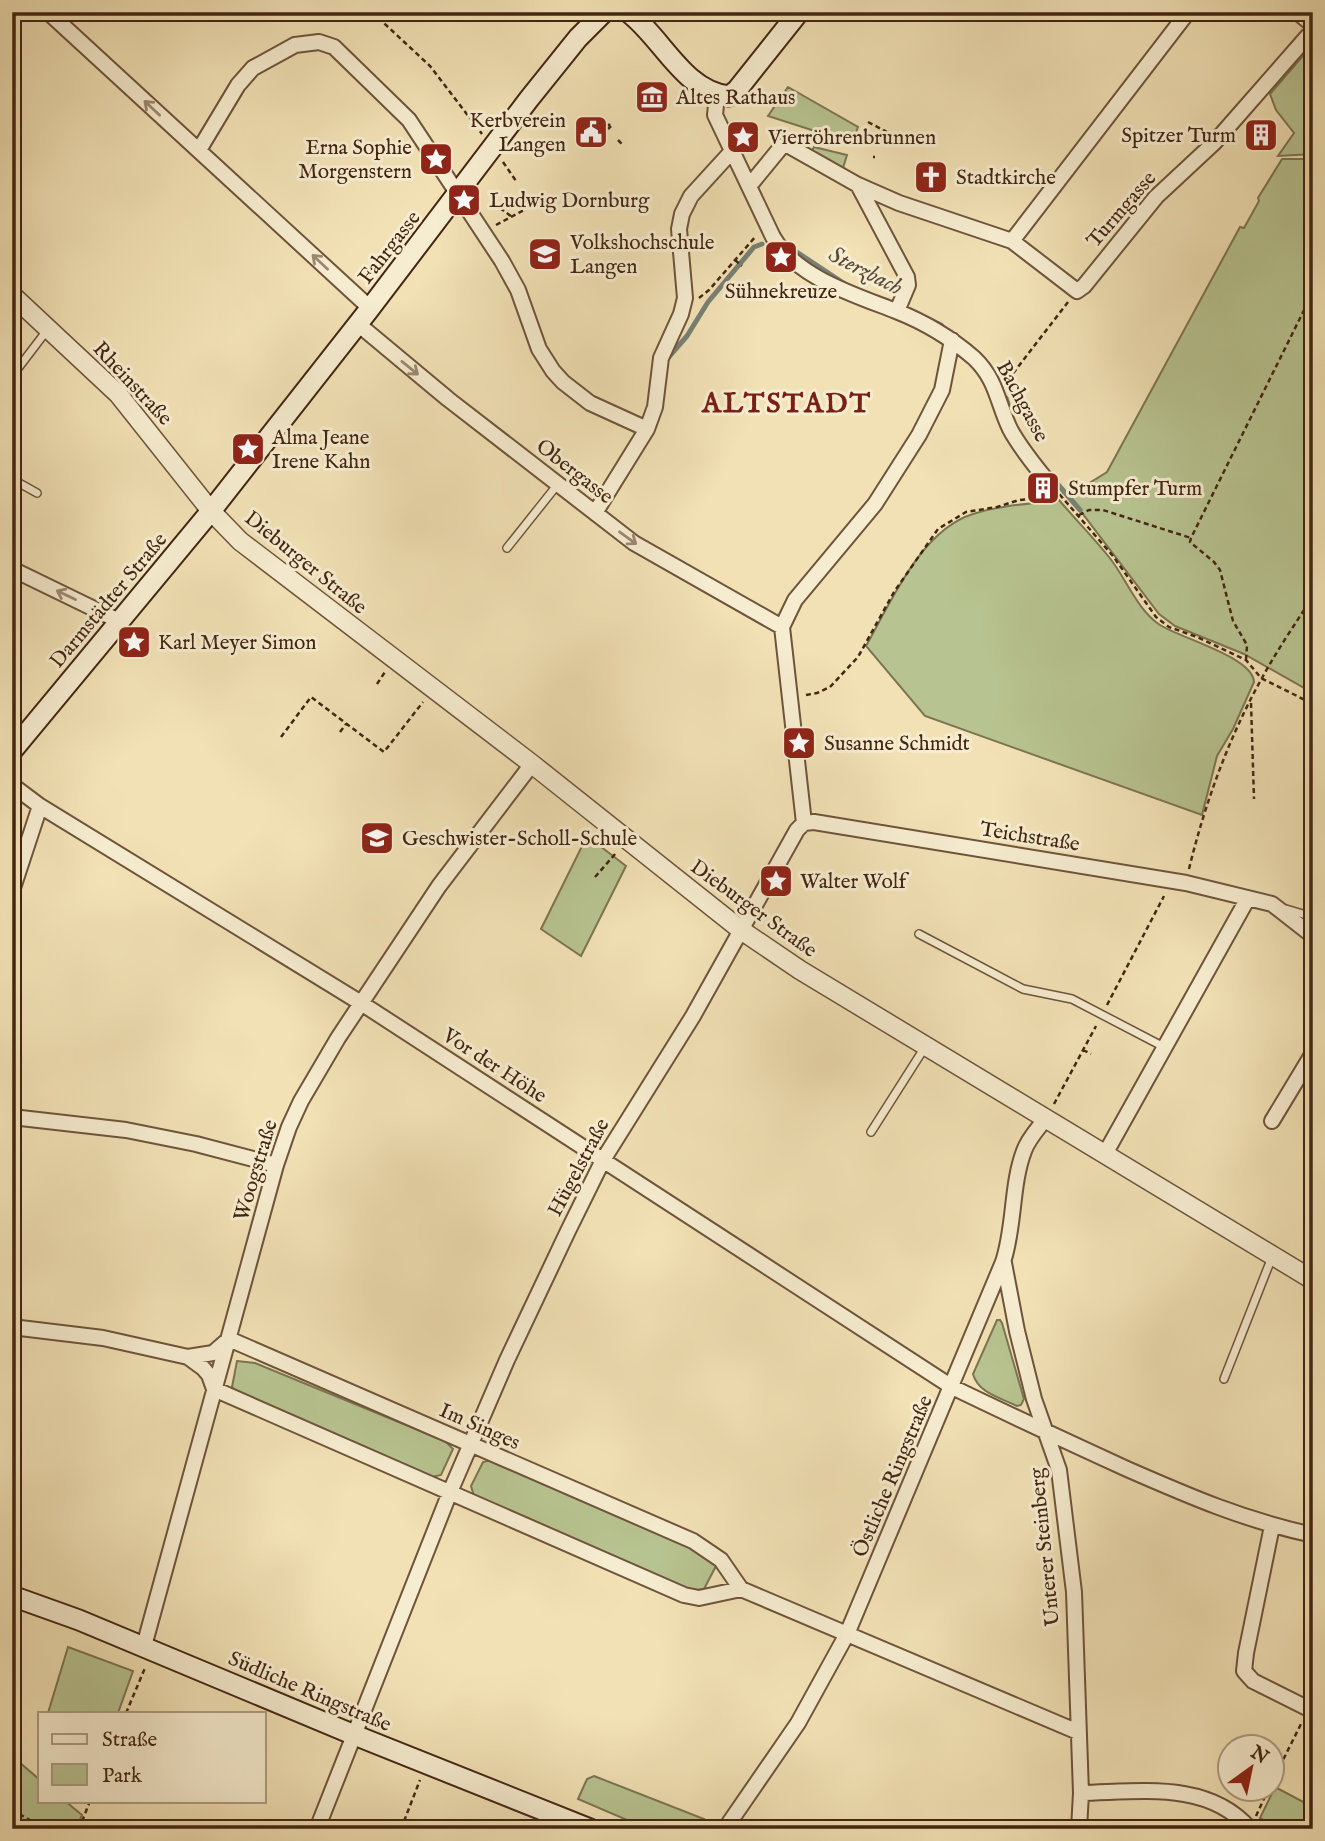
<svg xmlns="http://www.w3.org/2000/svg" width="1325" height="1841" font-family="'IM FELL English',serif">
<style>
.green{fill:#b7c390;stroke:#7c7451;stroke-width:2}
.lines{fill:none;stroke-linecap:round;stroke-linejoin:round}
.stream{stroke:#788074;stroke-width:5}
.service-casing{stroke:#6e543b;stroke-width:10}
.minor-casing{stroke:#6e543b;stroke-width:18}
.tertiary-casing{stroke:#6e543b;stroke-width:21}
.secondary-casing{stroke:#422512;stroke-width:23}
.path{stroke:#422512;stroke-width:2.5;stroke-dasharray:5 3.5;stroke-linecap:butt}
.service{stroke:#f6eccf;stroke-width:7}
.minor{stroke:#f6eccf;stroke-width:14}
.tertiary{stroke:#f6eccf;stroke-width:18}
.secondary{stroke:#f6eccf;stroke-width:19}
.oneway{stroke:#9c8870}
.labels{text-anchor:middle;stroke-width:6;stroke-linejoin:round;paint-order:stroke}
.poi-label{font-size:21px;fill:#422512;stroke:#f6eccf;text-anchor:start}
.street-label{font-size:21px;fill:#422512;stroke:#f6eccf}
.water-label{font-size:23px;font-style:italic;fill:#584b3b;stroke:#f6eccf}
.district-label{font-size:28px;font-weight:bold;letter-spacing:2px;fill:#7a1f14;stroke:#f6eccf}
</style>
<rect width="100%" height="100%" fill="#f1e1b5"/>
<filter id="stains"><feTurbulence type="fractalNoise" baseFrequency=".00286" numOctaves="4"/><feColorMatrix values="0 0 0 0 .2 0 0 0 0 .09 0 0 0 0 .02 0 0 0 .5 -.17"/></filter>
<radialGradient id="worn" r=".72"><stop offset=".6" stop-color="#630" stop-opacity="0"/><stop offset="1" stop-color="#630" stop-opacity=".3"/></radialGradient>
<!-- green -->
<path class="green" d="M 1313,44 L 1313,154 L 1278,156 L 1294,133 L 1276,110 L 1270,94 Z
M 788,87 L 858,127 L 852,143 L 768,116 Z
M 814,147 L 847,155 L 843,168 L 812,151 Z
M 1282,159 L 1313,159 L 1313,693 L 1244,654 L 1175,626 L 1159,614 L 1082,513 L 1067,497 L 1107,472 L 1240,227 L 1244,228 L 1259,201 L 1258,198 Z
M 1059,500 C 1075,519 1093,537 1109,557 C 1126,578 1137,610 1160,625 C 1180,638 1253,657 1254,682 L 1233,729 L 1217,756 L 1202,815 L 925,716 L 866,646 C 891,602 921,530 973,514 C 1000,505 1031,504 1059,500 Z
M 587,836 L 626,866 L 581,956 L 541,929 Z
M 997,1320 L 1000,1320 L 1002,1323 L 1024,1399 L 1021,1405 L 1017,1406 C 1001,1398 978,1393 973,1374 Z
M 237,1361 L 255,1363 L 445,1441 L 453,1449 L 441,1475 L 432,1477 L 239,1394 L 232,1387 Z
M 491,1460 L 710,1555 L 716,1566 L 704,1589 L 691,1591 L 474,1496 L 471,1486 L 483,1462 Z
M 68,1647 L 133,1671 L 118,1713 L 48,1713 Z
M 12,1756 L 40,1780 L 40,1801 L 65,1801 L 82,1815 L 76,1829 L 12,1829 Z
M 594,1776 L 704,1819 L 698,1829 L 648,1829 L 578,1799 L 587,1779 Z
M 1275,1787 L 1313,1807 L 1313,1829 L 1262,1829 L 1265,1821 L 1260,1818 Z"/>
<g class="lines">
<!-- stream -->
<path class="stream" d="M 786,245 L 848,286
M 928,319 L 941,325
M 667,359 L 687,336 L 708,302 L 754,247 L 762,244
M 1006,398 L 1010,411
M 1048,473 L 1080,510"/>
<!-- service casing -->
<g class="service-casing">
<path id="service" d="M 12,370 L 19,367 L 48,329
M 12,479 L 37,493
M 507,548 L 558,484
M 1286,909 L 1313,917
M 919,934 L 1023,989 L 1072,999 L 1164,1047
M 871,1132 L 925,1047
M 1224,1379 L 1272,1257"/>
</g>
<!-- minor casing -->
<g class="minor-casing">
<path id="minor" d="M 48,12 L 370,308
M 1297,12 L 1313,25
M 717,95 L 715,115 L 773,237 C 796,277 855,295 896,311 C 924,322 951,338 974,358 C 997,380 997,402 1010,429 C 1019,446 1032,462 1044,477
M 199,150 L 238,85 L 253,68 L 295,45 L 319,42 L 334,47 L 409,120 L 502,261 L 518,290 L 539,349 L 553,371 L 563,382 L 590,403 L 647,429
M 750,185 L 782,146 L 789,146 L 858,185 L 899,203 L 1012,241 L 1077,291 L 1084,286 L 1156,197 L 1214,143 L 1313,30
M 858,185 L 907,277 L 908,285 L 897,311
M 1012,241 L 1188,12
M 358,324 L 448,399 L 634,543 L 782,627
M 595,513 L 647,429 L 655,407 L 661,358 L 681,314 L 685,298 L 679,229 L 682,214 L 691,196 L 733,150
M 12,569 L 119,621
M 12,785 L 40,806 L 361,1003 L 952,1387 C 1010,1415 1068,1442 1127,1469 C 1191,1497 1244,1520 1313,1535
M 804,823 L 814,822 L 1186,883 L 1272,904 L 1313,936
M 12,891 L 40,806
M 12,1117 L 126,1130 L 196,1144 L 276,1165
M 1272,1121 L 1313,1053
M 1105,1154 L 1248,898
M 1004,1263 L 1017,1331 L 1034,1399 L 1059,1470 L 1074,1592 L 1081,1793 L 1079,1829
M 12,1327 L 103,1338 L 188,1357 L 203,1368 L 209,1375 L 214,1389 L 684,1595 L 699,1598 L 741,1589 L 1078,1732
M 188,1357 L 213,1353 L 229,1339 L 693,1541 L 721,1560 L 741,1589
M 1272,1526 L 1246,1653 L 1244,1671 L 1253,1681 L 1313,1711
M 144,1646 L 276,1165 L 289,1127 L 301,1101 L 338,1038 L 439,886 L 532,764
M 1081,1793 C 1139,1792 1208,1780 1250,1829
M 317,1829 L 450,1492 L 507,1360 L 568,1231 L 603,1160 L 693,1016 L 797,830 L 804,823 L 782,627 L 795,600 L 875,504 L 919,435 L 942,390 L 952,340
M 725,1829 L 798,1723 L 847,1634 L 1003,1262 C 1015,1226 1011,1185 1024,1151 C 1028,1139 1038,1129 1045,1119"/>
</g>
<!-- tertiary casing -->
<g class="tertiary-casing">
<path id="tertiary" d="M 12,17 L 15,12
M 12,295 L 118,394 L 211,511 L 240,541 L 532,764 L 741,930 L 800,970 L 1313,1280"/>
</g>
<!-- secondary casing -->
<g class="secondary-casing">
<path id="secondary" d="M 628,12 C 662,37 683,91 729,96 L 737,90 L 799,12
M 12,751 L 211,511 L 368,311 L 529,99 L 578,38 L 604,12
M 12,1596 L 79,1620 L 352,1734 L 590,1829"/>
</g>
<!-- path -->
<path class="path" d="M 372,12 L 430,66 L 482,134
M 658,89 L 661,86
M 868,122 L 887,132
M 608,126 L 610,124
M 608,129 L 611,126
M 618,140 L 623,145
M 873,157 L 875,157
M 503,162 L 516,181
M 500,208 L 512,217
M 496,225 L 526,209
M 547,248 L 554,243
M 735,260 L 742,266
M 699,298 L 709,290 L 756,236
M 1008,380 L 1068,302
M 1054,488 L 1113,556 L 1156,617 L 1169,627 L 1197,637 L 1246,660 L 1261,678 L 1313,704
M 1079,515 L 1089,510 L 1103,510 L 1191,538
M 1246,660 L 1247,645 L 1233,621 L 1220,570 L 1214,562 L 1190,542 L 1191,538 L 1313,292
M 377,684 L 385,672
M 806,695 L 817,693 L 830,687 L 858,657 L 894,592 L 938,529 L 966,512 L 997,507 L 1019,500 L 1061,496
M 1251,703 L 1254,799
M 340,732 L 346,724
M 281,737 L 311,697 L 384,752 L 423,702
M 1189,869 C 1205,803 1229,737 1262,678 C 1277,650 1296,623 1313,596
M 595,877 L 616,853
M 1107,1005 L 1164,896
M 1083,1050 L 1091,1054
M 1054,1104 L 1096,1026
M 126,1713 L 145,1668
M 1272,1782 L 1302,1722
M 12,1810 L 46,1829
M 1256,1816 L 1269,1788
M 79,1829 L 90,1801
M 401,1829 L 420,1780"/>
<!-- service -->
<use href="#service" class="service"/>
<!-- minor -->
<use href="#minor" class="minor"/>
<!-- tertiary -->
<use href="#tertiary" class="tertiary"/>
<!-- secondary -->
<use href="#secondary" class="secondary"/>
</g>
<!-- one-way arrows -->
<defs><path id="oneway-shaft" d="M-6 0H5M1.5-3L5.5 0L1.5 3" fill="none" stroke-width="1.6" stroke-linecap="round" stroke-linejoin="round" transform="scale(1.75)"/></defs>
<g class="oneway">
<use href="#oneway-shaft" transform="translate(152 108) rotate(-137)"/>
<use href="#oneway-shaft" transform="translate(320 262) rotate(-137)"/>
<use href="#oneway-shaft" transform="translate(410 368) rotate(39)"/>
<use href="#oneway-shaft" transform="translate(628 538) rotate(36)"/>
<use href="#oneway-shaft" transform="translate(66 595) rotate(-154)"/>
</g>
<!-- icons -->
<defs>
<g id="museum-square" transform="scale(1.75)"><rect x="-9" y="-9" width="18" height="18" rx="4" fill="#8f2418" stroke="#f6eccf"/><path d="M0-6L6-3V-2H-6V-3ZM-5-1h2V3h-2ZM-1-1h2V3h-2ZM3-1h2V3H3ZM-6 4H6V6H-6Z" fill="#fff"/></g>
<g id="civic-square" transform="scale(1.75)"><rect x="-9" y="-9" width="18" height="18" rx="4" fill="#8f2418" stroke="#f6eccf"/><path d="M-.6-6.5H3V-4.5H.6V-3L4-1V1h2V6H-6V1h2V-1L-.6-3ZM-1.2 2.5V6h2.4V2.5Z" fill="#fff"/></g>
<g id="building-square" transform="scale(1.75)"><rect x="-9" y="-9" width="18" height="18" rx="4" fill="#8f2418" stroke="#f6eccf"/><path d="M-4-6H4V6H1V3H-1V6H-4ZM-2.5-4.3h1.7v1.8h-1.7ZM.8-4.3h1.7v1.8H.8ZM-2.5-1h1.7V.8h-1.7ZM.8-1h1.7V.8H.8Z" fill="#fff"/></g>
<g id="sight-square" transform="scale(1.75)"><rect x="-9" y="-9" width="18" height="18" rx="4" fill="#8f2418" stroke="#f6eccf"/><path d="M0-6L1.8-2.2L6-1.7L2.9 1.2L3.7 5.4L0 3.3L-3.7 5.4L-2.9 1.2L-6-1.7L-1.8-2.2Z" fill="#fff"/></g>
<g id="church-square" transform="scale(1.75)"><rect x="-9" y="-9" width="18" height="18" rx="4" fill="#8f2418" stroke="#f6eccf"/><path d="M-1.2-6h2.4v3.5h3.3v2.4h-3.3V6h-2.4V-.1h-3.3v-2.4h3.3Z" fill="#fff"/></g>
<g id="school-square" transform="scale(1.75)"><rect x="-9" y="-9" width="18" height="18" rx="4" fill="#8f2418" stroke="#f6eccf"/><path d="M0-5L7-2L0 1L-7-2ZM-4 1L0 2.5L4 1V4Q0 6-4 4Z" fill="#fff"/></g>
</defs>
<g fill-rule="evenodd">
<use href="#museum-square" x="652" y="97"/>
<use href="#civic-square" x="591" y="132"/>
<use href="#building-square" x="1261" y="135"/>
<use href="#sight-square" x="743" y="137"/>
<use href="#sight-square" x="436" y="159"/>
<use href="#church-square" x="931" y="177"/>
<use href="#sight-square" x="464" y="200"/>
<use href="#school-square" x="545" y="254"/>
<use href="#sight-square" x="781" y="257"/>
<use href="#sight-square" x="248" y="449"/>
<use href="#building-square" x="1043" y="488"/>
<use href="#sight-square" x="134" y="642"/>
<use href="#sight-square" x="799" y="743"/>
<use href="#school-square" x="377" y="838"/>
<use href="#sight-square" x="776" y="881"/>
</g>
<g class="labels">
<!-- poi labels -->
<g class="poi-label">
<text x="676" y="104">Altes Rathaus</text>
<text x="566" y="127" text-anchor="end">Kerbverein<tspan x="566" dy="24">Langen</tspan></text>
<text x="1236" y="142" text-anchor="end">Spitzer Turm</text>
<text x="768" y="144">Vierröhrenbrunnen</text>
<text x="412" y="154" text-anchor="end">Erna Sophie<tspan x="412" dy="24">Morgenstern</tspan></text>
<text x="956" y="184">Stadtkirche</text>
<text x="489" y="207">Ludwig Dornburg</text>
<text x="570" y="249">Volkshochschule<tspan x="570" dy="24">Langen</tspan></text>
<text x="781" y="298" text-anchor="middle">Sühnekreuze</text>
<text x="272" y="444">Alma Jeane<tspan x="272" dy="24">Irene Kahn</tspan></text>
<text x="1068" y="495">Stumpfer Turm</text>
<text x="158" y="649">Karl Meyer Simon</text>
<text x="824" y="750">Susanne Schmidt</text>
<text x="402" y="845">Geschwister-Scholl-Schule</text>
<text x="800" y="888">Walter Wolf</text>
</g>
<!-- street labels -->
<g class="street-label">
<text transform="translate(1121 209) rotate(-49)" y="7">Turmgasse</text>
<text transform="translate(389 247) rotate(-52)" y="7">Fahrgasse</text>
<text transform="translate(133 383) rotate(47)" y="7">Rheinstraße</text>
<text transform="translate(1023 401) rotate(62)" y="7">Bachgasse</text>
<text transform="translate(575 471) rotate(38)" y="7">Obergasse</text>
<text transform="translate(306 562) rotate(39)" y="7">Dieburger Straße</text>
<text transform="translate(108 600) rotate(-50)" y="7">Darmstädter Straße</text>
<text transform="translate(1030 836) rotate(9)" y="7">Teichstraße</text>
<text transform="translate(754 908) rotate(36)" y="7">Dieburger Straße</text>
<text transform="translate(495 1065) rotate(33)" y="7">Vor der Höhe</text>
<text transform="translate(578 1167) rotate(-62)" y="7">Hügelstraße</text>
<text transform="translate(255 1170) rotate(-73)" y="7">Woogstraße</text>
<text transform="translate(480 1426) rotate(24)" y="7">Im Singes</text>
<text transform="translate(892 1476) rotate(-67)" y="7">Östliche Ringstraße</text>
<text transform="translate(1044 1547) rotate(-96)" y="7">Unterer Steinberg</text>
<text transform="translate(310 1691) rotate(23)" y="7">Südliche Ringstraße</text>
</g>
<!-- water labels -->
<g class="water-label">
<text transform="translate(866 270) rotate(27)" y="8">Sterzbach</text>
</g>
<!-- district labels -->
<g class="district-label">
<text x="787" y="412">ALTSTADT</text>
</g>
</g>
<!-- margin -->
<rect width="1325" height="1841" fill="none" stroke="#f1e1b5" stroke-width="42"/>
<rect x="14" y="14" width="1297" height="1813" fill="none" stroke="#422512" stroke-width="3.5"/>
<rect x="21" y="21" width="1283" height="1799" fill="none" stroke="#422512" stroke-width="2"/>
<!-- legend -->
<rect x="38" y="1712" width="228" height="91" fill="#f6eccf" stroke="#ae9c83" stroke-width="2"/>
<rect x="52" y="1734" width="35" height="10" fill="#f6eccf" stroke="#ae9c83" stroke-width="2"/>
<text x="102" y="1746" font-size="21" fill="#422512">Straße</text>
<rect x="52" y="1764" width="35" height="21" fill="#b7c390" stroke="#ae9c83" stroke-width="2"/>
<text x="102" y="1782" font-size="21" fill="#422512">Park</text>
<!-- north arrow -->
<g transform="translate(1251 1768) rotate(33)"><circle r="33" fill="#f6eccf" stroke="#ae9c83" stroke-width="2"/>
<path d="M0-5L12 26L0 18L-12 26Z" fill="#8f2418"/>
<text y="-10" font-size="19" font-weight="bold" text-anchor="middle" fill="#422512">N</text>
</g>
<rect width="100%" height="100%" filter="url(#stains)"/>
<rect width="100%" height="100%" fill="url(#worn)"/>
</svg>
